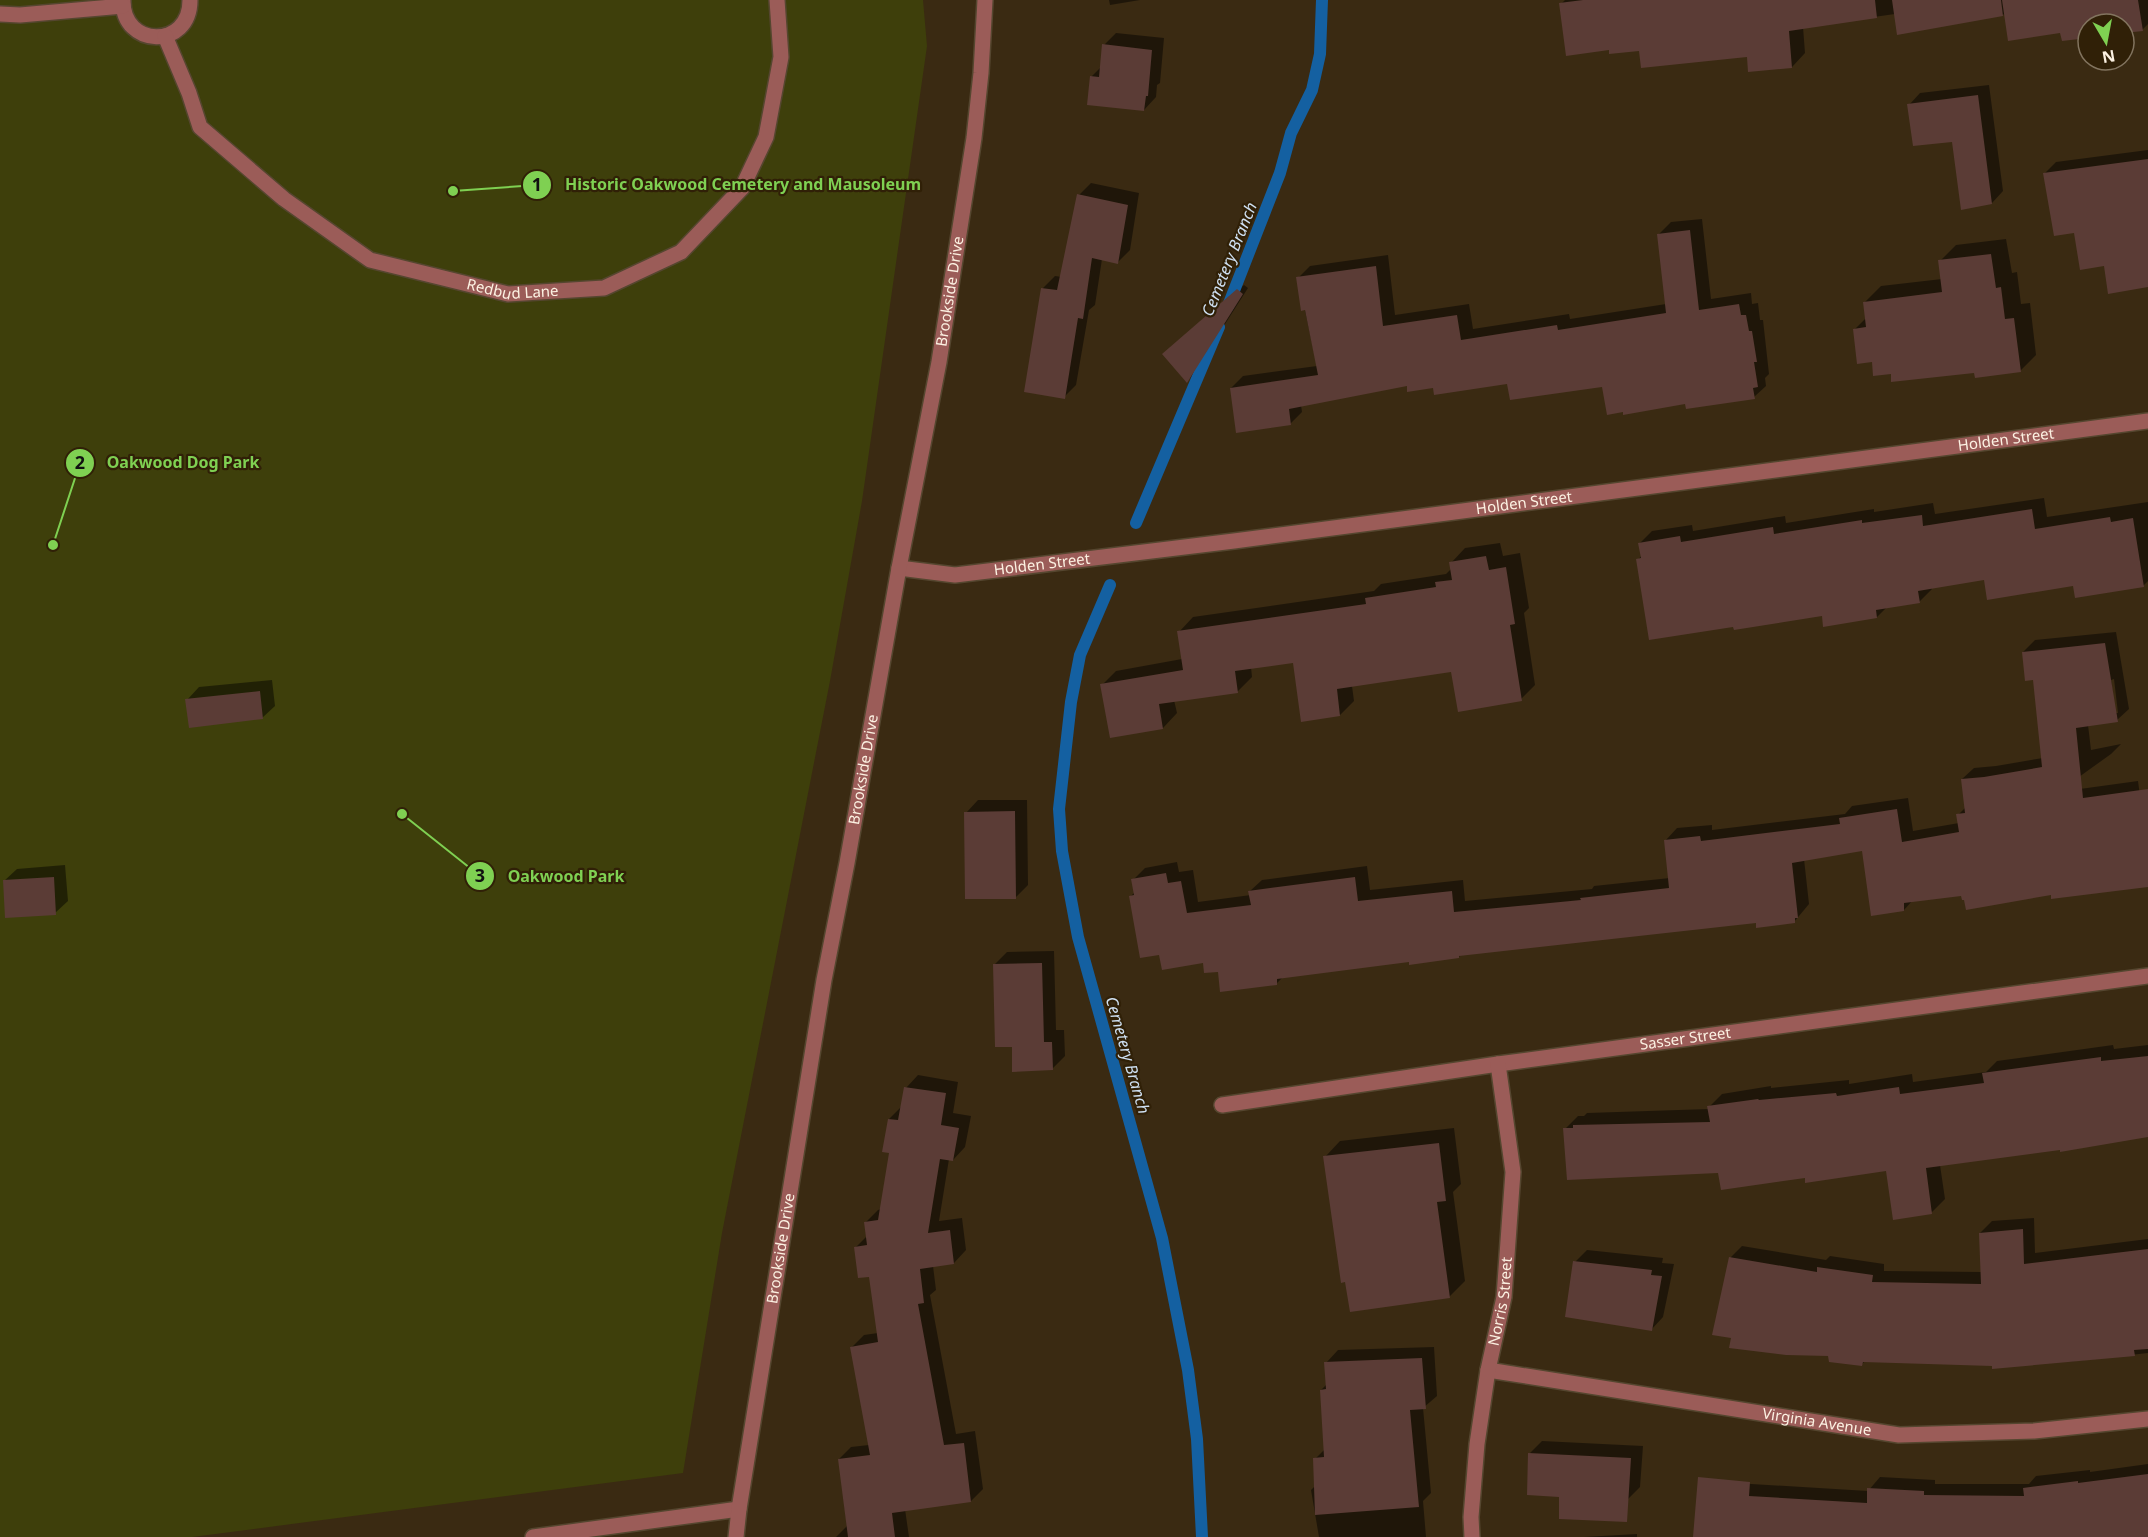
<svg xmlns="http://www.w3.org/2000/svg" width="2148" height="1537" font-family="'Noto Sans',sans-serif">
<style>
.green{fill:#3e3f0b}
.shadow{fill:#0007;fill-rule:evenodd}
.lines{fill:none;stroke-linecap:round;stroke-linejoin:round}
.stream{stroke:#1460a1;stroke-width:12}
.building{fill:#5b3c36}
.minor-casing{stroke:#55462f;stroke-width:18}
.minor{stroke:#9b5c58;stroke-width:15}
.labels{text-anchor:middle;stroke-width:4.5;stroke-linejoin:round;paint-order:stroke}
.street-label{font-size:15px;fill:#fcf1e2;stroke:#302007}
.water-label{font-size:16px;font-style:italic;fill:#cfe0f2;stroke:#302007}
.leader{fill:none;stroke:#7fd052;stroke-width:2}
.callout-dot{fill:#7fd052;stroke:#302007;stroke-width:2}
.mark-label{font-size:18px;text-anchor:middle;font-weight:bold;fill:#111}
.callout-label{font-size:16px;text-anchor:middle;font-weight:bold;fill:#7fd052;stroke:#302007;stroke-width:4.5;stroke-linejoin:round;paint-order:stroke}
</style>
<rect width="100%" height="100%" fill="#3a2a12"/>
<!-- green -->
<path class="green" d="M 0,0 L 923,0 L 927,46 L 862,501 L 830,681 L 722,1233 L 683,1473 L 192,1537 L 0,1537 Z"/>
<!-- shadow -->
<path class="shadow" d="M 1109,0 L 1140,0 L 1110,5 Z
M 1565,0 L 2148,0 L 2148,24 L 2142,30 L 2124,32 L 2124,24 L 2088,24 L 2088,37 L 2006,14 L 1898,33 L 1895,14 L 1803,27 L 1805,53 L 1792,67 L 1748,55 L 1610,48 L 1561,4 Z
M 1116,33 L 1164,38 L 1160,83 L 1157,85 L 1156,97 L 1144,110 L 1091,77 L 1102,66 L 1104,45 Z
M 1989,85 L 2003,191 L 1992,203 L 1953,141 L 1909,105 L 1920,93 Z
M 2148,150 L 2148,286 L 2105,264 L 2075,231 L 2045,173 L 2056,162 Z
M 1091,183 L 1139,193 L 1130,250 L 1118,262 L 1102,259 L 1095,305 L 1089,310 L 1076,385 L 1064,397 L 1043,288 L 1055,276 L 1062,277 L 1079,195 Z
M 1702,219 L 1711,299 L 1751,293 L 1752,304 L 1758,303 L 1760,320 L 1763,320 L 1769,374 L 1765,378 L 1766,386 L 1754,397 L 1687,402 L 1624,411 L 1603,385 L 1509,383 L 1434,386 L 1408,384 L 1301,405 L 1302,412 L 1290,424 L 1231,388 L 1243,376 L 1317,366 L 1298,278 L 1310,266 L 1388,255 L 1395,315 L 1469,304 L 1473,329 L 1569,314 L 1570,319 L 1666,304 L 1659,234 L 1671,222 Z
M 2006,239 L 2012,273 L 2017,272 L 2021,304 L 2030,303 L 2036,355 L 2020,371 L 1892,373 L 1873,360 L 1854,330 L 1866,318 L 1865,302 L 1881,286 L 1942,279 L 1940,261 L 1956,245 Z
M 1244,285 L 1248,288 L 1192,376 L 1187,381 L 1170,349 Z
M 2044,498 L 2047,517 L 2148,502 L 2148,581 L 2144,585 L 2074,584 L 1985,579 L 1931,587 L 1932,589 L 1919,602 L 1887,607 L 1877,617 L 1823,615 L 1638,560 L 1642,555 L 1640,543 L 1652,531 L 1692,525 L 1693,531 L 1785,516 L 1786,523 L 1874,509 L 1874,512 L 1933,503 L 1935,514 Z
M 1500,543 L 1503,556 L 1520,553 L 1529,608 L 1524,613 L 1535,685 L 1521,699 L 1452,670 L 1352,686 L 1354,701 L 1340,715 L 1294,661 L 1251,667 L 1252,677 L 1238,691 L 1174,700 L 1177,713 L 1163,728 L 1102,685 L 1116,671 L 1182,659 L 1179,632 L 1193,617 L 1374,591 L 1381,584 L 1446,574 L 1452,568 L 1451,563 L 1465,548 Z
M 2116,632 L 2129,709 L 2117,720 L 2088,725 L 2091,750 L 2121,744 L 2111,754 L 2058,792 L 2138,781 L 2142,811 L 2148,795 L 2148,886 L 2052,894 L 1962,895 L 1913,900 L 1904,910 L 1863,849 L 1804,859 L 1809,904 L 1794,922 L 1757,921 L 1461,954 L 1459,957 L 1410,960 L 1283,977 L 1277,983 L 1219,970 L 1204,962 L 1160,953 L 1131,896 L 1135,892 L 1133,880 L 1145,868 L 1177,862 L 1179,872 L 1193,870 L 1198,902 L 1251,895 L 1250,891 L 1262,880 L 1367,866 L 1370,890 L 1463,880 L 1465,901 L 1592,889 L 1594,886 L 1670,878 L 1666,840 L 1677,828 L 1712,825 L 1712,830 L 1845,814 L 1852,806 L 1908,798 L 1913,831 L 1959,823 L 1958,815 L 1966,807 L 1962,779 L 1974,768 L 1996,766 L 2043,758 L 2034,679 L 2023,652 L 2035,640 ZM 2114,679 L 2118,713 L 2115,713 L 2111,680 Z
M 272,680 L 275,706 L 262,718 L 187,700 L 199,687 Z
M 978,800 L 1027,800 L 1028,885 L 1016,897 L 966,813 Z
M 65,865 L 68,901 L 55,913 L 4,881 L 17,869 Z
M 1054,951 L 1056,1030 L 1064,1030 L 1065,1056 L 1052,1069 L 1013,1045 L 995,964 L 1007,952 Z
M 2113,1045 L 2114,1049 L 2148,1045 L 2148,1135 L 1940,1165 L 1945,1199 L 1932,1212 L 1888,1170 L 1806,1176 L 1719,1171 L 1565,1129 L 1578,1116 L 1584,1116 L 1587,1113 L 1709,1109 L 1709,1107 L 1722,1094 L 1771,1086 L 1771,1088 L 1849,1080 L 1849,1084 L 1912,1074 L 1913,1082 L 1986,1072 L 1997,1061 Z
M 918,1075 L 958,1082 L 953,1113 L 971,1116 L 965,1147 L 953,1160 L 949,1159 L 939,1221 L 962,1218 L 966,1250 L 954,1263 L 933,1266 L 936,1290 L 930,1295 L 956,1434 L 975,1431 L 983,1489 L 971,1501 L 905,1509 L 909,1537 L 836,1537 L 847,1526 L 839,1459 L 851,1447 L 869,1445 L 851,1348 L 864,1335 L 878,1333 L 870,1276 L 856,1247 L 867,1236 L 866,1222 L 878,1210 L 881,1209 L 891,1152 L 889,1119 L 901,1107 L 906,1088 Z
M 1454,1128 L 1461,1184 L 1453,1192 L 1465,1281 L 1449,1297 L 1325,1157 L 1340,1141 Z
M 2034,1218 L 2035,1253 L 2148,1239 L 2148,1353 L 2076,1361 L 1993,1365 L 1865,1361 L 1862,1364 L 1829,1355 L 1733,1336 L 1731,1257 L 1742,1246 L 1826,1260 L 1830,1256 L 1884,1264 L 1884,1271 L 1982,1272 L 1980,1233 L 1992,1221 Z
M 1587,1250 L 1663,1258 L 1662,1263 L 1674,1264 L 1663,1317 L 1651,1330 L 1575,1262 Z
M 1434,1347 L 1437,1396 L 1423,1408 L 1431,1493 L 1423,1501 L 1426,1537 L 1319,1537 L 1311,1490 L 1316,1485 L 1315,1459 L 1325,1449 L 1321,1390 L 1327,1384 L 1326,1363 L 1338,1350 Z
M 1542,1441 L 1643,1446 L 1640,1487 L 1628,1499 L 1530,1453 Z
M 2148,1464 L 2148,1537 L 1700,1537 L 1735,1483 L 1868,1491 L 1880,1477 L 1935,1480 L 1935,1484 L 2029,1484 L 2036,1476 L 2090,1470 L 2090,1472 Z
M 1637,1534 L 1637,1537 L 1584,1537 Z"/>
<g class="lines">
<!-- stream -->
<path class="stream" d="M 1228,306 L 1280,173 L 1291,133 L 1312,90 L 1320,54 L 1322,0
M 1136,523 L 1219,327
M 1110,585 L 1080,655 L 1071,702 L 1059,809 L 1062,851 L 1078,937 L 1162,1238 L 1188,1370 L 1197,1439 L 1202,1537"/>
</g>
<!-- building -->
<path class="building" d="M 1583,0 L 1875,0 L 1877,18 L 1789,31 L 1792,68 L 1748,72 L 1747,57 L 1641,68 L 1639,51 L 1609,54 L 1609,50 L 1566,56 L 1559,3 Z
M 1892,0 L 2001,0 L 2003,16 L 1897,35 Z
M 2002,0 L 2138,0 L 2143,31 L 2124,33 L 2124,24 L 2088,24 L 2088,38 L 2062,41 L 2060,33 L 2008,41 Z
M 1102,44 L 1152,50 L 1148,96 L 1146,96 L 1144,111 L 1087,105 L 1090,76 L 1099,77 Z
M 1978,95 L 1992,204 L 1961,210 L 1952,142 L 1913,146 L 1907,104 Z
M 2148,159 L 2148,287 L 2108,294 L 2104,266 L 2080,270 L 2074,233 L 2054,236 L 2043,173 Z
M 1077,194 L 1128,205 L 1118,264 L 1092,258 L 1083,319 L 1078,318 L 1065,399 L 1024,392 L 1041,288 L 1057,290 Z
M 1690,230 L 1699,310 L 1739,304 L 1741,315 L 1746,315 L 1749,331 L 1752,331 L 1757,362 L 1754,362 L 1758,387 L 1753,388 L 1755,399 L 1686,409 L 1685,404 L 1623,415 L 1623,412 L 1607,415 L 1602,387 L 1510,400 L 1507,384 L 1434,395 L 1433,388 L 1407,392 L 1407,386 L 1289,409 L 1291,425 L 1236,433 L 1230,388 L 1318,375 L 1305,310 L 1301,311 L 1296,277 L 1376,266 L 1383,326 L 1457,315 L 1461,340 L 1557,325 L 1558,330 L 1666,313 L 1657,234 Z
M 1991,254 L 1996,288 L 2001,287 L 2005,319 L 2014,318 L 2021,372 L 1975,378 L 1974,373 L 1891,382 L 1891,374 L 1873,376 L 1872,362 L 1857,364 L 1853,329 L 1866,327 L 1863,302 L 1942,292 L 1938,260 Z
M 1237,289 L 1243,294 L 1187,383 L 1162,354 Z
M 2032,509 L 2035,529 L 2110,517 L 2111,522 L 2133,518 L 2144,587 L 2075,598 L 2073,586 L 1987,600 L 1984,580 L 1918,591 L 1920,603 L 1876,610 L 1877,618 L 1823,627 L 1822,616 L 1734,630 L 1733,627 L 1649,640 L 1636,559 L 1641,558 L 1638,543 L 1680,536 L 1681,542 L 1773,527 L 1774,534 L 1862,520 L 1862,523 L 1922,515 L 1923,526 Z
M 1486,556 L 1489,570 L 1506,567 L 1515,624 L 1510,625 L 1522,701 L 1458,712 L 1451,672 L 1337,689 L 1340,716 L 1301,722 L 1293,663 L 1235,671 L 1238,693 L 1159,704 L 1163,729 L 1110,738 L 1100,684 L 1183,670 L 1177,631 L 1366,604 L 1365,598 L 1436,587 L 1435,582 L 1452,580 L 1449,562 Z
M 2105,643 L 2118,722 L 2076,728 L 2083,798 L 2148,789 L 2148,887 L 2051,899 L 2051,895 L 1966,910 L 1964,900 L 1962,900 L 1961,896 L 1904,903 L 1904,911 L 1871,916 L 1862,851 L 1792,863 L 1798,918 L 1795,918 L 1795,923 L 1756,928 L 1756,923 L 1459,956 L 1459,958 L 1409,965 L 1409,962 L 1277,979 L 1277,985 L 1220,992 L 1218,972 L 1204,973 L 1203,963 L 1162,970 L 1159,955 L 1140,958 L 1129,896 L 1134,895 L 1131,879 L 1166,873 L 1168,883 L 1181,881 L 1187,913 L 1251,905 L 1248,891 L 1355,877 L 1358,901 L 1452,891 L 1454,912 L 1581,900 L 1580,898 L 1669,888 L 1664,840 L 1700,836 L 1701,841 L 1840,824 L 1839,818 L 1897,809 L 1902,842 L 1959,832 L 1956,814 L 1965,813 L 1961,779 L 1984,777 L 2042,767 L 2033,680 L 2025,681 L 2022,652 Z
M 260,691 L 263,719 L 189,728 L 185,699 Z
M 1015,811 L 1016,899 L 965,899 L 964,812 Z
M 54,877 L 56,915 L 5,918 L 3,880 Z
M 1042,963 L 1044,1042 L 1052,1042 L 1053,1070 L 1012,1072 L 1012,1047 L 995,1047 L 993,964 Z
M 2148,1056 L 2148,1137 L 2060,1152 L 2060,1150 L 1926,1168 L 1932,1214 L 1893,1220 L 1886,1171 L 1805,1183 L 1805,1178 L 1721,1190 L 1718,1173 L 1567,1180 L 1563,1128 L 1573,1128 L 1573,1125 L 1710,1122 L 1707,1106 L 1758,1099 L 1759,1100 L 1836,1093 L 1837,1096 L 1899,1087 L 1900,1094 L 1984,1083 L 1982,1073 L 2101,1057 L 2101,1061 Z
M 904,1087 L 946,1093 L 941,1125 L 959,1128 L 953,1161 L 940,1159 L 928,1233 L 950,1230 L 954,1264 L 920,1269 L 924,1303 L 918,1304 L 944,1445 L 964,1443 L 971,1502 L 892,1513 L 895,1537 L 848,1537 L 838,1459 L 870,1455 L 850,1347 L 878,1342 L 869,1277 L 858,1278 L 854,1247 L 867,1245 L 864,1222 L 878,1220 L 889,1153 L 882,1152 L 888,1119 L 898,1120 Z
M 1439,1143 L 1446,1201 L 1437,1202 L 1450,1298 L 1350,1312 L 1345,1282 L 1341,1283 L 1323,1156 Z
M 2023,1229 L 2024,1264 L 2148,1249 L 2148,1349 L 2134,1350 L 2135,1356 L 1992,1369 L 1992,1366 L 1863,1362 L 1862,1366 L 1829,1362 L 1828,1356 L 1786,1355 L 1729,1348 L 1731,1338 L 1712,1335 L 1729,1257 L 1817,1272 L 1817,1267 L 1873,1275 L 1872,1282 L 1981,1284 L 1979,1233 Z
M 1573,1261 L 1652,1270 L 1651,1275 L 1662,1276 L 1652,1331 L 1565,1317 Z
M 1422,1358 L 1426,1409 L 1410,1410 L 1419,1507 L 1315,1515 L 1313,1458 L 1324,1457 L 1320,1390 L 1326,1389 L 1324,1362 Z
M 1528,1453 L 1631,1458 L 1627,1522 L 1559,1519 L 1559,1497 L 1527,1495 Z
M 2148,1474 L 2148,1537 L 1693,1537 L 1698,1477 L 1750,1482 L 1749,1496 L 1867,1503 L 1867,1488 L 1924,1491 L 1924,1495 L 2024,1496 L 2023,1488 L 2078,1481 L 2078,1483 Z"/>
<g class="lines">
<!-- minor casing -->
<g class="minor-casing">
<g id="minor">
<path d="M 123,0 C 122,48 190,50 190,0"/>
<path d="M 0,14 L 20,15 L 123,6"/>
<path id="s1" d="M 165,36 L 189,93 L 200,127 L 284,199 L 370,260 L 508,294 L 604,288 L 681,252 L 742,188 L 766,137 L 781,57 L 777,0"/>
<path id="s2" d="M 899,568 L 955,575 L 1234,541 L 2148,421"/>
<path id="s3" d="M 1222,1105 L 1498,1064 L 2148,976"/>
<path id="s4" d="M 1488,1370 L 1899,1435 L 2034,1431 L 2148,1419"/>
<path d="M 533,1537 L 739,1509"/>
<path id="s5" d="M 736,1537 L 739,1509 L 824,980 L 847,863 L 899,568 L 939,362 L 974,138 L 981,73 L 985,0"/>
<path id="s6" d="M 1472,1537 L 1471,1517 L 1477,1444 L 1488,1370 L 1504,1297 L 1513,1172 L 1498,1064"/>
</g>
</g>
<!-- minor -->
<use href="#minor" class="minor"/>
</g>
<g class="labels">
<!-- street labels -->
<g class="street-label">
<text dy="5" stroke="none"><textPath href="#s1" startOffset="460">Redbud Lane</textPath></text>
<text dy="5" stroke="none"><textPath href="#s5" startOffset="1264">Brookside Drive</textPath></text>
<text dy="5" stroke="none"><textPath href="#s2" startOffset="1116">Holden Street</textPath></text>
<text dy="5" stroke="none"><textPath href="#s2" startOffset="630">Holden Street</textPath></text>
<text dy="5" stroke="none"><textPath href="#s2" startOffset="144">Holden Street</textPath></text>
<text dy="5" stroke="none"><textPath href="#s5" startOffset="778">Brookside Drive</textPath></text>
<text dy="5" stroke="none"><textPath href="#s3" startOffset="468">Sasser Street</textPath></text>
<text dy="5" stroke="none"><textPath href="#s5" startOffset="292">Brookside Drive</textPath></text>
<text dy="5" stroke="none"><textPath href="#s6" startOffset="238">Norris Street</textPath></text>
<text dy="5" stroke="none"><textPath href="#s4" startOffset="333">Virginia Avenue</textPath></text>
</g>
<!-- water labels -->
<g class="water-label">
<text transform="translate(1229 259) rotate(-68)" y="6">Cemetery Branch</text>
<text transform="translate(1128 1055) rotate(74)" y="6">Cemetery Branch</text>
</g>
</g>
<!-- callouts -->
<path class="leader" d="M453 191L537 185M53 545L80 463M402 814L480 876"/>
<g class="callout-dot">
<circle cx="453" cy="191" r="6"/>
<circle cx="53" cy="545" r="6"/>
<circle cx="402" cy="814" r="6"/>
<circle cx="537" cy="185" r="15"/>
<circle cx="80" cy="463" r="15"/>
<circle cx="480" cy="876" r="15"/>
</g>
<g class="mark-label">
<text x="537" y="191">1</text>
<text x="80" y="469">2</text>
<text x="480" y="882">3</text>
</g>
<g class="callout-label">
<text x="743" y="190">Historic Oakwood Cemetery and Mausoleum</text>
<text x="183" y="468">Oakwood Dog Park</text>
<text x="566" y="882">Oakwood Park</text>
</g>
<!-- north arrow -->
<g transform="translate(2106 42) rotate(170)"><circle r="28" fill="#302007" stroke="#82745f" stroke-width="1.5"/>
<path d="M0-4.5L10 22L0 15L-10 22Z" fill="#7fd052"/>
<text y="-9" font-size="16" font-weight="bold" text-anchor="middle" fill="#fcf1e2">N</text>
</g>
</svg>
